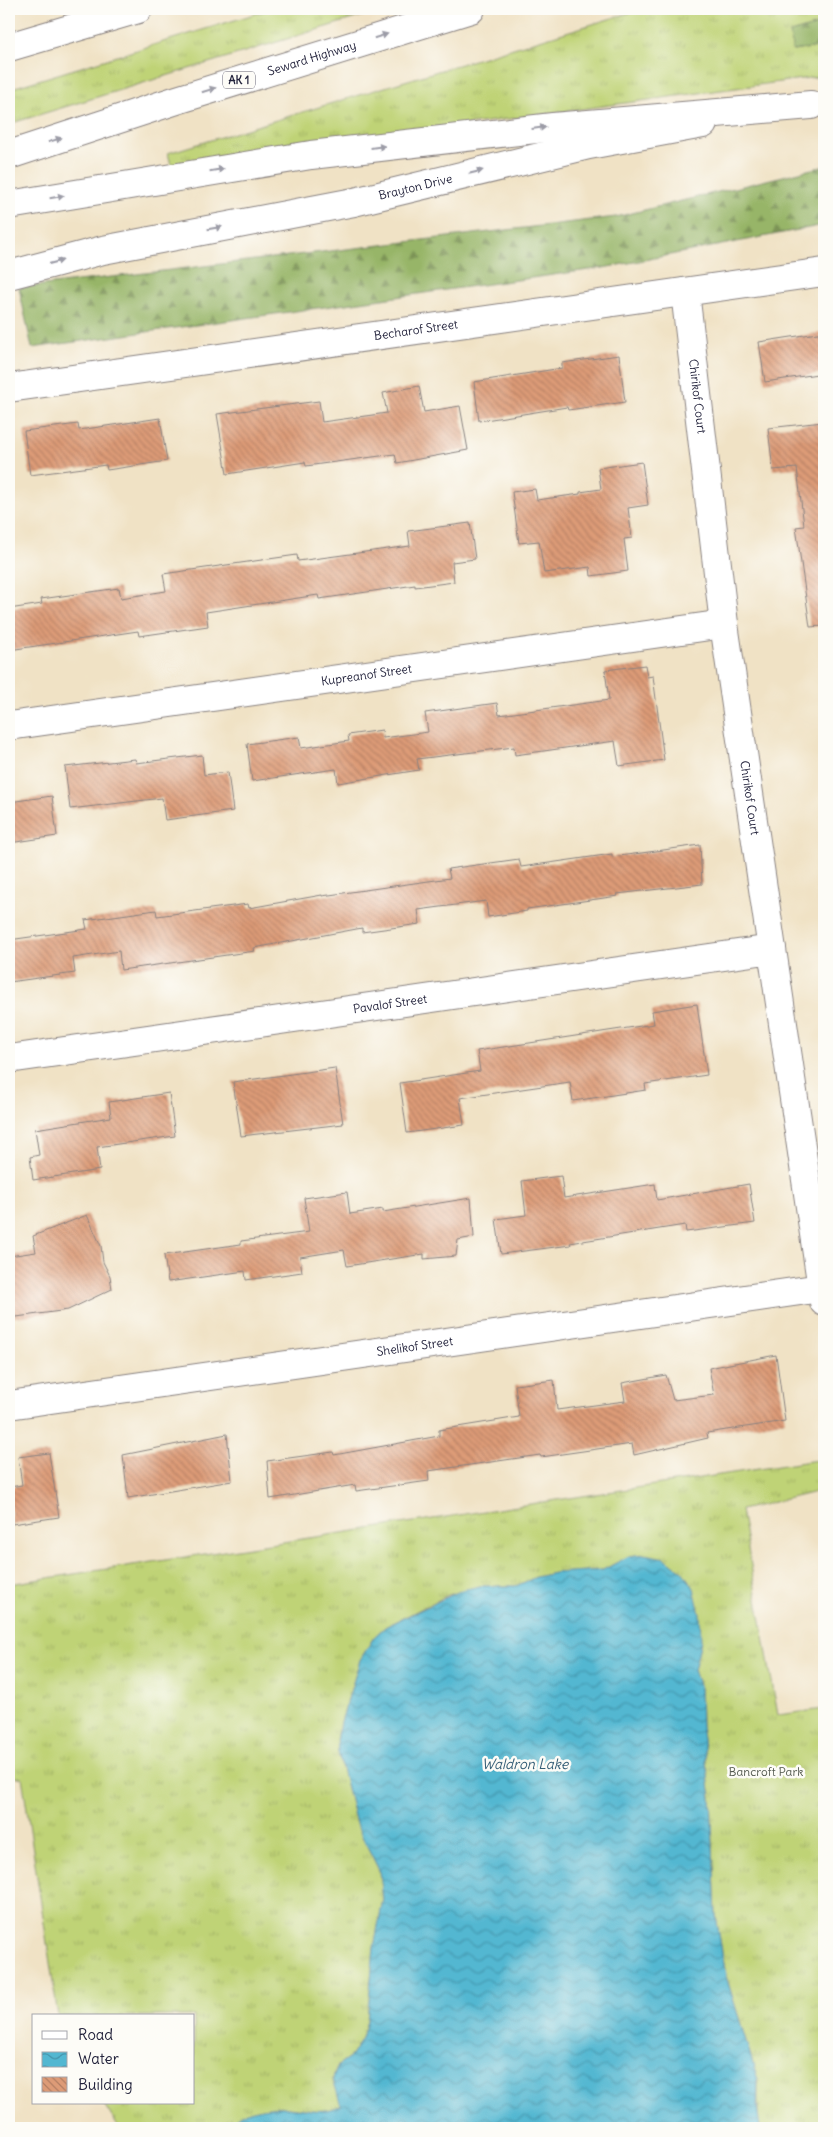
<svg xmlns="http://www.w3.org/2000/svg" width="833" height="2137" font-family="Delius,sans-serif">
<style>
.grass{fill:url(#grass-tufts);stroke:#707a58}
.forest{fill:url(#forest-firs);stroke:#5c6c51}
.water{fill:url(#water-waves);stroke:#3a6c86}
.building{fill:url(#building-back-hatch)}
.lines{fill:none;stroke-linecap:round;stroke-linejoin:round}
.minor-casing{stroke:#898280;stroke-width:30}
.major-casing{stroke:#898280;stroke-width:30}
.highway-casing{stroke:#898280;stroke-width:30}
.minor{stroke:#fff;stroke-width:28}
.major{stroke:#fff;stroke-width:28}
.highway{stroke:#fff;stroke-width:28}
.oneway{fill:#9c9ca7}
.labels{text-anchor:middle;stroke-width:5;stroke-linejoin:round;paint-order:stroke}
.shield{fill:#fdfcf7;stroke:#646373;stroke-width:1}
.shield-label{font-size:11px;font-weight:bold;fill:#22223b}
.street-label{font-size:12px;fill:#22223b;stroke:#fdfcf7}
.park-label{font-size:12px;fill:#51574d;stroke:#fdfcf7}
.water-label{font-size:14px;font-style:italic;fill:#355e77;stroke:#fdfcf7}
</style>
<defs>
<pattern id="grass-tufts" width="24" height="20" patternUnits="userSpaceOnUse" patternTransform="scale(1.25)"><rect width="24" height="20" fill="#bfd376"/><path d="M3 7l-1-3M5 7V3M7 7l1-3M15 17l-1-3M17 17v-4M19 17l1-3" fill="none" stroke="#a4b567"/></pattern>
<pattern id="forest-firs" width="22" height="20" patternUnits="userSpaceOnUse" patternTransform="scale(1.25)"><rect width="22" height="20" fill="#97b567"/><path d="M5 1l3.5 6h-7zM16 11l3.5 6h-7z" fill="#7b9356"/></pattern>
<pattern id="water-waves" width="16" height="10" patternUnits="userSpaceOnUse" patternTransform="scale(1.25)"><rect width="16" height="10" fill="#52b7d1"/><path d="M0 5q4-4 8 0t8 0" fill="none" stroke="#4494ab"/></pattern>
<pattern id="building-back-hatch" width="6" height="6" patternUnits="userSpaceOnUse" patternTransform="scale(1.25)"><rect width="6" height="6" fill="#dd9b77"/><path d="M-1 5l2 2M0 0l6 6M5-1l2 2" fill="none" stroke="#b37e63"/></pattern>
</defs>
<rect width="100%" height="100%" fill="#fdfcf7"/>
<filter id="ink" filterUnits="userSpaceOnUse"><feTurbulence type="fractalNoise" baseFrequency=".02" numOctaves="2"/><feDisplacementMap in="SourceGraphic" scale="10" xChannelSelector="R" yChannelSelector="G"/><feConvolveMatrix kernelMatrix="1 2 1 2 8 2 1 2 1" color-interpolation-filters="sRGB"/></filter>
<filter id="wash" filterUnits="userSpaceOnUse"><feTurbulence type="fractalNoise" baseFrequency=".0096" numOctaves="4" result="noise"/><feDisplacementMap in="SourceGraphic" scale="20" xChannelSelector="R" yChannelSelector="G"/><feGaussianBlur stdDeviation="1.12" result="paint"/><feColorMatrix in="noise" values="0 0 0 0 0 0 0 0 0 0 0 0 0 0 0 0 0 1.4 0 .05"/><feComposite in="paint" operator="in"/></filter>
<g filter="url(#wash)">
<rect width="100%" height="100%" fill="#f0e2c5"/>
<!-- grass -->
<path class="grass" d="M 271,9 L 385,9 L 9,124 L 9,89 Z
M 642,9 L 824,9 L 824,23 L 791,33 L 793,51 L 824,46 L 824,76 L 171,165 L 168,153 Z
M 824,1459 L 824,1490 L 741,1510 L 778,1715 L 824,1709 L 824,2128 L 760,2128 L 758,2124 L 758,2080 L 726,1976 L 716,1916 L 711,1798 L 701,1725 L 700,1688 L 694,1670 L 701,1640 L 644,1554 L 629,1556 L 603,1570 L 555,1573 L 536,1577 L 516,1586 L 480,1586 L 448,1595 L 385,1627 L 374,1637 L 360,1660 L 337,1735 L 338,1752 L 356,1824 L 380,1872 L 383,1899 L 374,1948 L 367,2021 L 362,2038 L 351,2056 L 338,2065 L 333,2079 L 342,2105 C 322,2116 304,2107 283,2107 C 264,2106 238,2110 227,2128 L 119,2128 L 103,2103 L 194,2103 L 194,2016 L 58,2016 L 22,1777 L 9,1778 L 9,1584 Z"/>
<!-- forest -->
<path class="forest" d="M 824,23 L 824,46 L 793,51 L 790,33 Z
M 824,166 L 824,225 L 603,268 L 32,348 L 19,288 L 616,217 Z"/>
<!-- water -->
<path class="water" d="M 644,1554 L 665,1558 L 682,1571 L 694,1588 L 700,1614 L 701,1640 L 694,1670 L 700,1688 L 701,1725 L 711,1798 L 716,1916 L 726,1976 L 758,2080 L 757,2107 L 760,2128 L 227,2128 C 238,2110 263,2106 283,2107 C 304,2107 322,2116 341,2105 L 333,2079 L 338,2065 L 351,2056 L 362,2038 L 367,2021 L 374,1948 L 383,1899 L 380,1872 L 356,1824 L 338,1752 L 337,1735 L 360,1660 L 374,1637 L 385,1627 L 462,1590 L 480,1586 L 516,1586 L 536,1577 L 555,1573 L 603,1570 L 629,1556 Z"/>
<g id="blocks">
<!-- building -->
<path class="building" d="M 824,332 L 824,373 L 765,382 L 759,342 Z
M 619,355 L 625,402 L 568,410 L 567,407 L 479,421 L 474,382 L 562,368 L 562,363 Z
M 419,386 L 424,412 L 460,406 L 468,450 L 397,463 L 395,454 L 306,466 L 305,462 L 227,474 L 217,414 L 319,401 L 322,422 L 387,413 L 383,393 Z
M 160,418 L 167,461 L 107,470 L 106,465 L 30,475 L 24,431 L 78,424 L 79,430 Z
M 823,422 L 824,626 L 810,627 L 796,527 L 804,526 L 797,468 L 773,470 L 768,428 Z
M 642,462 L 648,505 L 628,508 L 632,538 L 624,539 L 628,571 L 591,576 L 590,567 L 544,573 L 539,541 L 519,543 L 512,492 L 535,489 L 537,500 L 580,494 L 580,492 L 601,489 L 598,468 Z
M 470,523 L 475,559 L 452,562 L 454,582 L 415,587 L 415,585 L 319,599 L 318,595 L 206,612 L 208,626 L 139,636 L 138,631 L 9,650 L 9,609 L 42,604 L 41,599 L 119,588 L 121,598 L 166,591 L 163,574 L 297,555 L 298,561 L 410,546 L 408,531 Z
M 645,665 L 647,677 L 653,676 L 664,760 L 619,766 L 615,741 L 515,755 L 514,747 L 417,759 L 419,770 L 338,783 L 336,769 L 252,781 L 247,744 L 299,737 L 301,748 L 349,741 L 348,735 L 382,730 L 383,738 L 428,732 L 425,713 L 497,703 L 499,715 L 609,700 L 605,670 Z
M 202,755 L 204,775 L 228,772 L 233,811 L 165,820 L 162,798 L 70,809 L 65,767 L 135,759 L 136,763 Z
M 52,796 L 57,836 L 9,843 L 9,802 Z
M 700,845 L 702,884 L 617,894 L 618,896 L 527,909 L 527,911 L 488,917 L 486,901 L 418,910 L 420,924 L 362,932 L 362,928 L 254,948 L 255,951 L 121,970 L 119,951 L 73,958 L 75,973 L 9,982 L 9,940 L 87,929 L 85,920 L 156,910 L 157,916 L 248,904 L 249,908 L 322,895 L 322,896 L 450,878 L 448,869 L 519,859 L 521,867 L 612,854 L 612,857 Z
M 697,1004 L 707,1075 L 645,1084 L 646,1090 L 573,1101 L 570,1082 L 460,1098 L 464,1125 L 407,1133 L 400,1083 L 480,1071 L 477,1051 L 654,1024 L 652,1011 Z
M 335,1068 L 343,1124 L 241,1136 L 233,1082 Z
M 169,1093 L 175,1136 L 97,1147 L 100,1170 L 33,1180 L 30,1157 L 39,1155 L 35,1129 L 111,1117 L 109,1102 Z
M 561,1176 L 564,1198 L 655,1184 L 657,1200 L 749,1184 L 755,1223 L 686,1232 L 685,1225 L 570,1243 L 571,1245 L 501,1254 L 496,1219 L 526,1215 L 522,1181 Z
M 347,1192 L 350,1214 L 383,1209 L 383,1212 L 471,1198 L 474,1237 L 458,1240 L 456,1256 L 424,1259 L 424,1254 L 347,1266 L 344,1250 L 300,1257 L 302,1272 L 246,1280 L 245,1271 L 168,1282 L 164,1255 L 241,1244 L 241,1241 L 309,1232 L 304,1198 Z
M 87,1215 L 101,1246 L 103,1262 L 110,1276 L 112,1289 L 68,1310 L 9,1318 L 9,1256 L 36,1252 L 33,1236 Z
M 776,1355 L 785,1421 L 707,1433 L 708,1438 L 634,1455 L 632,1444 L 541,1457 L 540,1455 L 428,1471 L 429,1481 L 356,1491 L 355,1485 L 270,1499 L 267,1461 L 333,1452 L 334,1455 L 439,1436 L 439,1430 L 519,1417 L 515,1385 L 554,1380 L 557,1410 L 625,1401 L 622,1383 L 666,1375 L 673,1400 L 714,1395 L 709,1368 Z
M 227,1434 L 232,1481 L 128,1498 L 123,1455 Z
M 49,1453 L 59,1517 L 12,1524 L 9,1487 L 22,1485 L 18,1457 Z"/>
</g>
</g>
<g filter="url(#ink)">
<use href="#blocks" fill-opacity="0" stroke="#898280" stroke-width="1"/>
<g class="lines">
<!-- minor casing -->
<g class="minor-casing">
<g id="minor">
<path id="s1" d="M 685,292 L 724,624 L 824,1302"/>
<path id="s2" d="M 9,388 L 824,272"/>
<path id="s3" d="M 9,726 L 724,624"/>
<path id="s4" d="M 9,1059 L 772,949"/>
<path id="s5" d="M 9,1405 L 821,1288"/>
</g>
</g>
<!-- major casing -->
<g class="major-casing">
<g id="major">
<path id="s6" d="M 9,275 L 103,250 L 354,202 L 589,145 L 703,124"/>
</g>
</g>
<!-- highway casing -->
<g class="highway-casing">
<g id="highway">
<path d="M 9,47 L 138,9"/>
<path id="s7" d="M 9,155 L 177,100 L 471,9"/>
<path d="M 9,205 L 311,155 L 553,127 L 811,105"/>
</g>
</g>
<!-- minor -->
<use href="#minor" class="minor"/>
<!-- major -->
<use href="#major" class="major"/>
<!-- highway -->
<use href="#highway" class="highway"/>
</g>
<!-- one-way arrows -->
<defs><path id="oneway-solid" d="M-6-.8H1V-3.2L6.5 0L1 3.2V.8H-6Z" transform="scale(1.25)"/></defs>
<g class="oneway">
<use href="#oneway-solid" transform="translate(381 36) rotate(-17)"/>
<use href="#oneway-solid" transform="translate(209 90) rotate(-17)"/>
<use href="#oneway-solid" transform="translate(539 128) rotate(-7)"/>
<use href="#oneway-solid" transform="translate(55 140) rotate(-18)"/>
<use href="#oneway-solid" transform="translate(378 147) rotate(-7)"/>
<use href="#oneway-solid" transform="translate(217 170) rotate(-9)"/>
<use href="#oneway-solid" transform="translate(476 172) rotate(-14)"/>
<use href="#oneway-solid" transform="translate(57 197) rotate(-10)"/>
<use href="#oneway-solid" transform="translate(215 228) rotate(-10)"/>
<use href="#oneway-solid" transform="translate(56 262) rotate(-15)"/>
</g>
</g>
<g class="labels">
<!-- shield labels -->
<rect class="shield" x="223" y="71.5" width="32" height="17" rx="4"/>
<g class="shield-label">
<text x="239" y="84">AK 1</text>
</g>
<!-- street labels -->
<g class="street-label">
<text dy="4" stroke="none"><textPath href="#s7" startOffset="318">Seward Highway</textPath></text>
<text dy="4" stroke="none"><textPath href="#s6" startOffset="416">Brayton Drive</textPath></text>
<text dy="4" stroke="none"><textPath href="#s2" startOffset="411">Becharof Street</textPath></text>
<text dy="4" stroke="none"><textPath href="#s1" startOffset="105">Chirikof Court</textPath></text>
<text dy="4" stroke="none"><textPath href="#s3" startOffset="361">Kupreanof Street</textPath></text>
<text dy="4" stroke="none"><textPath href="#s1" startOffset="510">Chirikof Court</textPath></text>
<text dy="4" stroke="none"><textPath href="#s4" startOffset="385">Pavalof Street</textPath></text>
<text dy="4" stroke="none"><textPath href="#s5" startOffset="410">Shelikof Street</textPath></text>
</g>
<!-- park labels -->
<g class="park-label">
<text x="766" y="1776">Bancroft Park</text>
</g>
<!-- water labels -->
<g class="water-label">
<text x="525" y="1769">Waldron Lake</text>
</g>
</g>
<!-- margin -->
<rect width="833" height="2137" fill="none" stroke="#fdfcf7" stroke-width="30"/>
<!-- legend -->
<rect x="32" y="2014" width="162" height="90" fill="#fdfcf7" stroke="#a5a5ac"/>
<rect x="42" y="2031" width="25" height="8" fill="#ffffff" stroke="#a5a5ac"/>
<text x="78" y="2040" font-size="15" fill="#22223b">Road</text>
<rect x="42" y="2052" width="25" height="15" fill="url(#water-waves)" stroke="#a5a5ac"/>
<text x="78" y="2064" font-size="15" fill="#22223b">Water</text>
<rect x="42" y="2077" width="25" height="15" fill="url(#building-back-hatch)" stroke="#a5a5ac"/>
<text x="78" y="2090" font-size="15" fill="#22223b">Building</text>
</svg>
